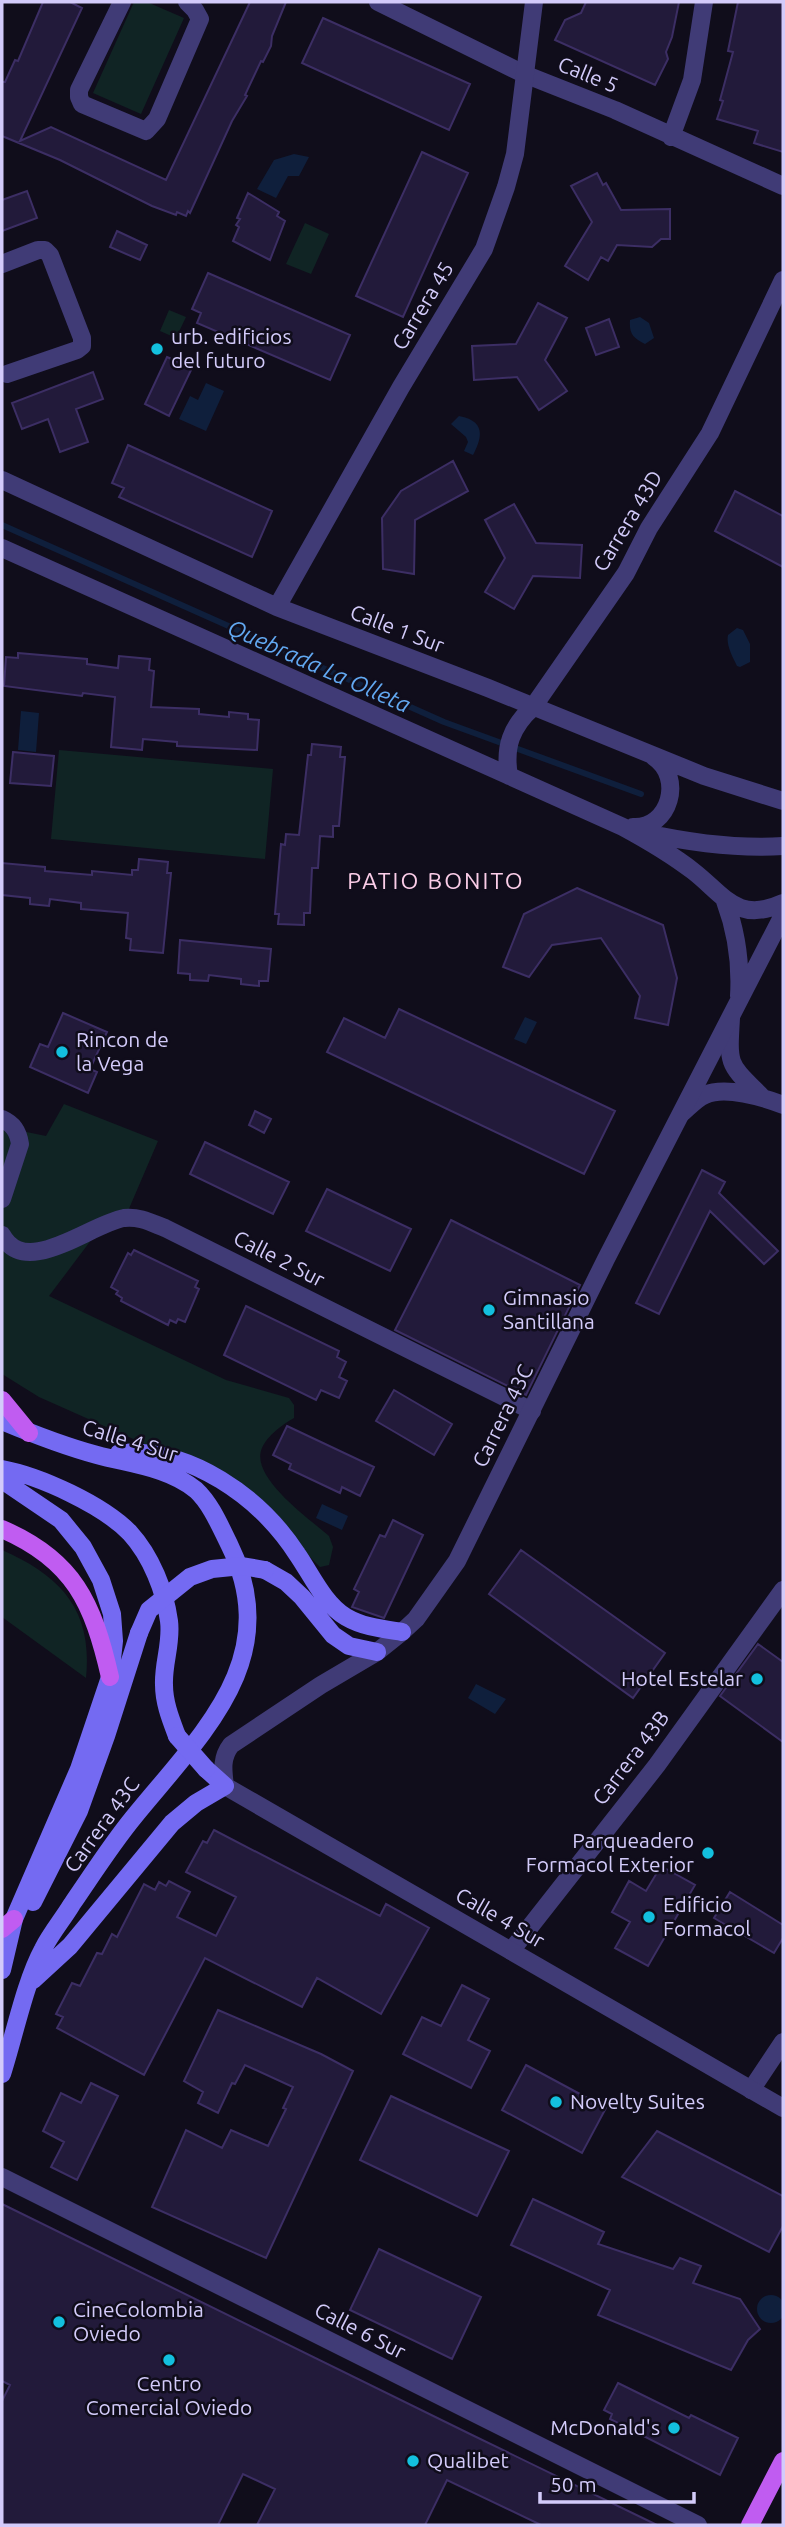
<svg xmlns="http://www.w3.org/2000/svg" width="785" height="2527" font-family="Ubuntu,sans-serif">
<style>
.green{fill:#102424}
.water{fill:#0f1f3c}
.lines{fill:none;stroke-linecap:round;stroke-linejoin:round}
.stream{stroke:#0f1f3c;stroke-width:6}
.building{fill:#221a3a;stroke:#3c2e64;stroke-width:2}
.minor{stroke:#403b76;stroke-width:18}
.tertiary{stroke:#403b76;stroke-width:18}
.secondary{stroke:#746af2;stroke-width:18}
.primary{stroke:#c05cf1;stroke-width:18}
.secondary-bridge{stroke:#746af2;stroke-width:18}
.poi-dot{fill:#13c0de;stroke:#100d1b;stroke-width:2.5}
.labels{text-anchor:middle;stroke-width:5;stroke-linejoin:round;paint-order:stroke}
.street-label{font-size:21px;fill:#d3cbfa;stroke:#100d1b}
.poi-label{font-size:21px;fill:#d3cbfa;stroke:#100d1b;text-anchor:start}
.water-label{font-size:23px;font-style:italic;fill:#62a8f1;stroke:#100d1b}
.neighbourhood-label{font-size:23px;letter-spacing:2px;fill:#fbcde8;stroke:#100d1b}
</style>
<rect width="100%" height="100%" fill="#100d1b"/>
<!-- green -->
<path class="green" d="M 134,2 L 147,2 L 184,18 L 141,114 L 93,93 Z
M 305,223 L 329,234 L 311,274 L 286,264 Z
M 169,310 L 186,317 L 176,338 L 160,331 Z
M 59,750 L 273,769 L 265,859 L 51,839 Z
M 64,1104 L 158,1141 L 128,1211 L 110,1215 L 49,1296 L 226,1380 L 289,1398 L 294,1405 L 294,1418 C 283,1424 267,1436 262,1448 C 249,1477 311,1520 329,1536 L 333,1547 L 329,1565 L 320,1567 L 287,1534 L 176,1458 L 39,1397 L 2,1374 L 2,1127 L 46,1136 Z
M 2,1550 C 61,1576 93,1610 86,1678 L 2,1617 Z"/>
<!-- water -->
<path class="water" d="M 294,154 L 309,157 L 299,176 L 288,176 L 276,198 L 257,189 L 274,160 Z
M 640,317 L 649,323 L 654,338 L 645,344 C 633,338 629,334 630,320 Z
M 206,383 L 224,391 L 206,431 L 179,419 L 190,396 L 198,400 Z
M 459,416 C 485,421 483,436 473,455 L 464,451 L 468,442 L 466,437 L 451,424 Z
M 737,628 L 743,630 L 750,644 L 750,662 L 740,667 L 737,666 C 732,656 726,645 728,635 Z
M 21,711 L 39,713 L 36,752 L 18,750 Z
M 525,1017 L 537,1022 L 526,1044 L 514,1039 Z
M 322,1504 L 348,1516 L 342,1530 L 316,1518 Z
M 476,1684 L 506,1699 L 495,1714 L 468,1698 Z
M757 2309a14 14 0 1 1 28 0a14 14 0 1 1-28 0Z"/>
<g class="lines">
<!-- stream -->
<path class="stream" d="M 2,525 L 444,722 L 641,794"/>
</g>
<!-- building -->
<path class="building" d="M 43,2 L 70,2 L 82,8 L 20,141 L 51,127 L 166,180 L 250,2 L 286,2 L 272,36 L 271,46 L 263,62 L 261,61 L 245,95 L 247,96 L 232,121 L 190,213 L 188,211 L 186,216 L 177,212 L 176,215 L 152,206 L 60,160 L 2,136 L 2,82 L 5,82 L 15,60 L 18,61 Z
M 586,2 L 679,2 L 672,37 L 666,52 L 668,59 L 655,85 L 555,40 L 565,20 L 581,13 Z
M 738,2 L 783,2 L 783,152 L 754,143 L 758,131 L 717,119 L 723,101 L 720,100 L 733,52 L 728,51 Z
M 323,18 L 470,84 L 449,130 L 302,63 Z
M 422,152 L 468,173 L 403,317 L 356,296 Z
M 597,173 L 603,185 L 606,183 L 621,210 L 670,209 L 670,239 L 661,239 L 652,247 L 617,245 L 608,261 L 601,257 L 588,280 L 565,266 L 592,222 L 571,186 Z
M 27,191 L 37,218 L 2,231 L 2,200 Z
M 248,193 L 279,212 L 277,216 L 285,221 L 270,260 L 233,241 L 239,227 L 236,225 L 240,219 L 237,218 Z
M 117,231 L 147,245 L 140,260 L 110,247 Z
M 208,273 L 350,335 L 330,380 L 197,323 L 201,313 L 192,309 Z
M 538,303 L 567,318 L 545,360 L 567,391 L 539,410 L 517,377 L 474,380 L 472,346 L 516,344 Z
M 609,319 L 619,347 L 596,355 L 586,328 Z
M 167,357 L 192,368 L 169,416 L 145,404 Z
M 93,372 L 103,399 L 76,409 L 88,442 L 60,452 L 48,419 L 22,429 L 12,403 Z
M 128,445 L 272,511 L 252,557 L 119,497 L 124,488 L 112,483 Z
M 453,461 L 468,491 L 415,520 L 414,574 L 383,569 L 382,518 L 401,491 Z
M 735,491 L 783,516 L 783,567 L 715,531 Z
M 514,504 L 536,543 L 582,545 L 580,578 L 533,576 L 514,609 L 485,592 L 505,558 L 485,520 Z
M 18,653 L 87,659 L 87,664 L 118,668 L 119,656 L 150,659 L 149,670 L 154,671 L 151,707 L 199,709 L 199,714 L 229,717 L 229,712 L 248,714 L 248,719 L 259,720 L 257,750 L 177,746 L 177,742 L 143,739 L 142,750 L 111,747 L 115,697 L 83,693 L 82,696 L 4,686 L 6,657 L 18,658 Z
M 312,744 L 341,747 L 340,757 L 345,757 L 339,826 L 333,826 L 333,837 L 320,836 L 318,868 L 312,868 L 310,913 L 304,913 L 304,925 L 278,924 L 279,914 L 275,914 L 281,844 L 285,845 L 286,834 L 299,835 L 308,755 L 311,755 Z
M 13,752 L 54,756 L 51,786 L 10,783 Z
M 139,859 L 168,862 L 167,873 L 171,873 L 163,953 L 130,950 L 131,939 L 126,938 L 128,913 L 81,909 L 81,903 L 50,899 L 49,906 L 30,904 L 30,898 L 2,895 L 2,863 L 45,867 L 45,871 L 92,875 L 92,871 L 132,875 L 132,870 L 138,870 Z
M 577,888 L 663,925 L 677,978 L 668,1025 L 635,1018 L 640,996 L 601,938 L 552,945 L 529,977 L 503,967 L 524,914 Z
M 180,940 L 271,949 L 268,981 L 259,981 L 259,986 L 241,984 L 241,979 L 209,975 L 208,981 L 190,980 L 190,974 L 178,973 Z
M 399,1009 L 615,1111 L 584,1174 L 327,1052 L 344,1018 L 385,1038 Z
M 63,1013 L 107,1032 L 90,1069 L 97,1072 L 88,1093 L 30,1067 L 40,1044 L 48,1047 Z
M 255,1111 L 271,1119 L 264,1133 L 249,1125 Z
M 205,1142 L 289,1182 L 273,1214 L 190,1174 Z
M 702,1170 L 725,1182 L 719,1193 L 778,1251 L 764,1264 L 710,1211 L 659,1314 L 636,1303 Z
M 327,1189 L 411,1229 L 390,1271 L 306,1231 Z
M 451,1220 L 580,1285 L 526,1395 L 395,1330 Z
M 134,1250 L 198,1281 L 195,1287 L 199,1289 L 185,1322 L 178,1319 L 176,1323 L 170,1320 L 168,1325 L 121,1301 L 122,1298 L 116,1294 L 118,1291 L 111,1287 L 128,1253 L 131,1255 Z
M 246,1306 L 339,1351 L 337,1357 L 346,1362 L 339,1377 L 347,1381 L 339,1398 L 321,1390 L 316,1400 L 224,1355 Z
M 394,1390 L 452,1424 L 434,1455 L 376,1421 Z
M 287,1426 L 374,1467 L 360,1496 L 342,1487 L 340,1493 L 289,1469 L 291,1464 L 273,1455 Z
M 393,1520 L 423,1535 L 384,1618 L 352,1607 L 359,1592 L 354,1589 L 380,1535 L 385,1537 Z
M 521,1550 L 665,1653 L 633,1698 L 489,1594 Z
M 758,1644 L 783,1662 L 783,1742 L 720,1696 Z
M 214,1830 L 380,1916 L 386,1904 L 429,1928 L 381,2014 L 317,1978 L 302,2007 L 205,1958 L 144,2075 L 57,2028 L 63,2017 L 56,2014 L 72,1983 L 80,1986 L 97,1953 L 102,1954 L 112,1934 L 117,1937 L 144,1884 L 155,1890 L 159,1882 L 166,1886 L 169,1881 L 190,1892 L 177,1917 L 216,1936 L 236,1897 L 186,1872 L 203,1841 L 207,1843 Z
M 661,1866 L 695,1885 L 648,1966 L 615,1948 L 630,1922 L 612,1912 L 629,1881 L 646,1891 Z
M 730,1892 L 783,1925 L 783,1938 L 774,1953 L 714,1918 Z
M 462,1985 L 489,1999 L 468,2040 L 490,2051 L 471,2088 L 403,2054 L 422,2017 L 441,2026 Z
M 218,2010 L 321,2054 L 353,2071 L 266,2258 L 152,2207 L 186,2130 L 222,2148 L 231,2130 L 268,2146 L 286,2109 L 283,2108 L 293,2087 L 245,2065 L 235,2084 L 232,2083 L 218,2113 L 198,2103 L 203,2092 L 184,2081 Z
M 526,2065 L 606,2108 L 582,2153 L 502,2110 Z
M 91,2083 L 118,2096 L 77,2180 L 51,2167 L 64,2142 L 43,2131 L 61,2093 L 81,2103 Z
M 391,2096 L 509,2151 L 477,2216 L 360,2160 Z
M 657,2131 L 783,2196 L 783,2226 L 769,2252 L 622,2177 Z
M 533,2199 L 604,2232 L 598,2244 L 673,2269 L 680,2258 L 701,2266 L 693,2283 L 740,2299 L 760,2329 L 748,2340 L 731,2370 L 598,2315 L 610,2290 L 511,2245 Z
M 2,2204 L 470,2434 L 657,2525 L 541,2525 L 447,2480 L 425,2525 L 257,2525 L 275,2489 L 243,2474 L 218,2525 L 2,2525 L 2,2401 L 10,2385 L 2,2381 Z
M 379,2249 L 481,2297 L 452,2359 L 350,2310 Z
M 618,2383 L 689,2418 L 691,2415 L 738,2438 L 720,2475 L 610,2419 L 612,2414 L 604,2410 Z"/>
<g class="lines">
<!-- minor -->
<path class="minor" d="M 122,2 L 79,90 L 79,97 L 82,104 L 146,131 L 157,119 L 200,19 L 195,10 L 187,2
M 378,2 L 524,74 L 615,110 L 783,186
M 671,137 L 692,80 L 704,2
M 2,264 L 38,250 L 45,250 L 50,255 L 82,338 L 82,346 L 77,350 L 7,374
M 731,1018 C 728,1067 728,1063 762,1097
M 682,1113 C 689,1107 697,1098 705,1095 C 725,1086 763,1097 783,1105
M 2,1119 C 13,1124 18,1131 20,1144 L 2,1199
M 2,1235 C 26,1279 90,1224 124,1218 C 139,1216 152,1223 165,1228 L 532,1411
M 511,1951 L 657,1765 L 783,1590
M 751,2090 L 783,2042
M 2,2177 L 698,2525"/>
<!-- tertiary -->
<path class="tertiary" d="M 2,480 L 277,607 L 488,688 L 704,776 L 783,801
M 2,548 L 623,827 C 647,840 671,854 693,871 C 724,895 737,924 783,903
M 277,607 L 401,387 L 484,249 L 506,187 L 515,154 L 534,2
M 509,776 C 504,747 511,727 533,707 L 626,573 L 649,528 L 710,433 L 783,280
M 633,827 C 670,829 684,777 654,757
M 646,833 C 692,843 737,849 783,846
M 725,901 C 737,933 741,962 739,996
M 783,915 L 606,1259 L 457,1561 L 416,1619 L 402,1632 L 377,1652 L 321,1685 L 231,1745 C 221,1758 223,1770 225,1786 L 783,2108"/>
<!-- secondary -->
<path class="secondary" d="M 2,1421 C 33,1434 64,1446 97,1455 C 129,1464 168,1467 196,1490 C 211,1504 220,1526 229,1544 C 286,1659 201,1734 133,1818 C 111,1845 92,1875 72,1904 C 63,1919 51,1933 43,1949 C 25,1982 14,2037 2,2074
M 119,1453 C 190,1447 260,1497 297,1554 C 311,1574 324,1604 346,1617 C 363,1627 383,1629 402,1632
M 2,1469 C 40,1476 103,1505 130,1533 C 151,1556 165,1591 169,1621 C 172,1643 163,1663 164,1685 C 164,1703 171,1720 177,1736
M 2,1480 L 61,1520 L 83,1547 L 101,1580 L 112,1614 L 114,1641 L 110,1677 L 79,1769 L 14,1919 L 2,1970
M 265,1570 L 286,1582 L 302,1597 L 333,1635 L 349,1646 L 377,1652
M 33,1902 L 79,1811 L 106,1736 L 139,1633
M 33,1980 L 70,1946 L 172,1823 L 196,1803 L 225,1786 L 206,1769"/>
<!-- primary -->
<path class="primary" d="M 2,1400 L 29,1433
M 2,1529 C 74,1560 93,1603 110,1677
M 2,1929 L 14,1919
M 750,2525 L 783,2461"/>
<!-- secondary-bridge -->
<path class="secondary-bridge" d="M 139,1633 L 149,1610 L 190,1577 L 212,1569 L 242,1566 L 265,1570
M 177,1736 L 206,1769"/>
</g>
<!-- markers -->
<g class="poi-dot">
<circle cx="157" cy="349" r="7"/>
<circle cx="62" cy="1052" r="7"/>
<circle cx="489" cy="1310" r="7"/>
<circle cx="757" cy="1679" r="7"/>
<circle cx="708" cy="1853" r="7"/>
<circle cx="649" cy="1917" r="7"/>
<circle cx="556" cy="2102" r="7"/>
<circle cx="59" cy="2322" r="7"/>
<circle cx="169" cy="2360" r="7"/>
<circle cx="674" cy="2428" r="7"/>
<circle cx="413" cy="2461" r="7"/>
</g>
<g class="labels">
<!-- street labels -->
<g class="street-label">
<text transform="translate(588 75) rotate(22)" y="7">Calle 5</text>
<text transform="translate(423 306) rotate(-59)" y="7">Carrera 45</text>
<text transform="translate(628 521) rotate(-59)" y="7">Carrera 43D</text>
<text transform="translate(397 629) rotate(21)" y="7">Calle 1 Sur</text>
<text transform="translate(279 1259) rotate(27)" y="7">Calle 2 Sur</text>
<text transform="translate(503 1416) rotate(-64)" y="7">Carrera 43C</text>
<text transform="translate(130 1441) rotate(17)" y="7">Calle 4 Sur</text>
<text transform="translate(631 1758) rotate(-53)" y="7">Carrera 43B</text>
<text transform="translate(102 1825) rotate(-54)" y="7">Carrera 43C</text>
<text transform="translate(500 1918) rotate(30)" y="7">Calle 4 Sur</text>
<text transform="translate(360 2331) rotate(27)" y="7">Calle 6 Sur</text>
</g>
<!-- poi labels -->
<g class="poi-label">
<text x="171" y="344">urb. edificios<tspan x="171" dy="24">del futuro</tspan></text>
<text x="76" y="1047">Rincon de<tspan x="76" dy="24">la Vega</tspan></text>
<text x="503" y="1305">Gimnasio<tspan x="503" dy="24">Santillana</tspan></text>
<text x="743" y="1686" text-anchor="end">Hotel Estelar</text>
<text x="694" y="1848" text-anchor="end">Parqueadero<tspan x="694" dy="24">Formacol Exterior</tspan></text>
<text x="663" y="1912">Edificio<tspan x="663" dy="24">Formacol</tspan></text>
<text x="570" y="2109">Novelty Suites</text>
<text x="73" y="2317">CineColombia<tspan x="73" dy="24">Oviedo</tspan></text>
<text x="169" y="2391" text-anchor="middle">Centro<tspan x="169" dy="24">Comercial Oviedo</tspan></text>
<text x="660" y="2435" text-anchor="end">McDonald's</text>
<text x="427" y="2468">Qualibet</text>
</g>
<!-- water labels -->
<g class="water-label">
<text transform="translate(319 666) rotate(24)" y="8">Quebrada La Olleta</text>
</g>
<!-- neighbourhood labels -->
<g class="neighbourhood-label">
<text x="436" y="889">PATIO BONITO</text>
</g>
</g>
<!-- border -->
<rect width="785" height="2527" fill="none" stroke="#d3cbfa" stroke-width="7"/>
<!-- scale -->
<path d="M540 2492v10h154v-10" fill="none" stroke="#d3cbfa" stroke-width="3.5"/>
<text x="550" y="2492" font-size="21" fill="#d3cbfa" stroke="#100d1b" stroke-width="5" paint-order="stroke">50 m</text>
</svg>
